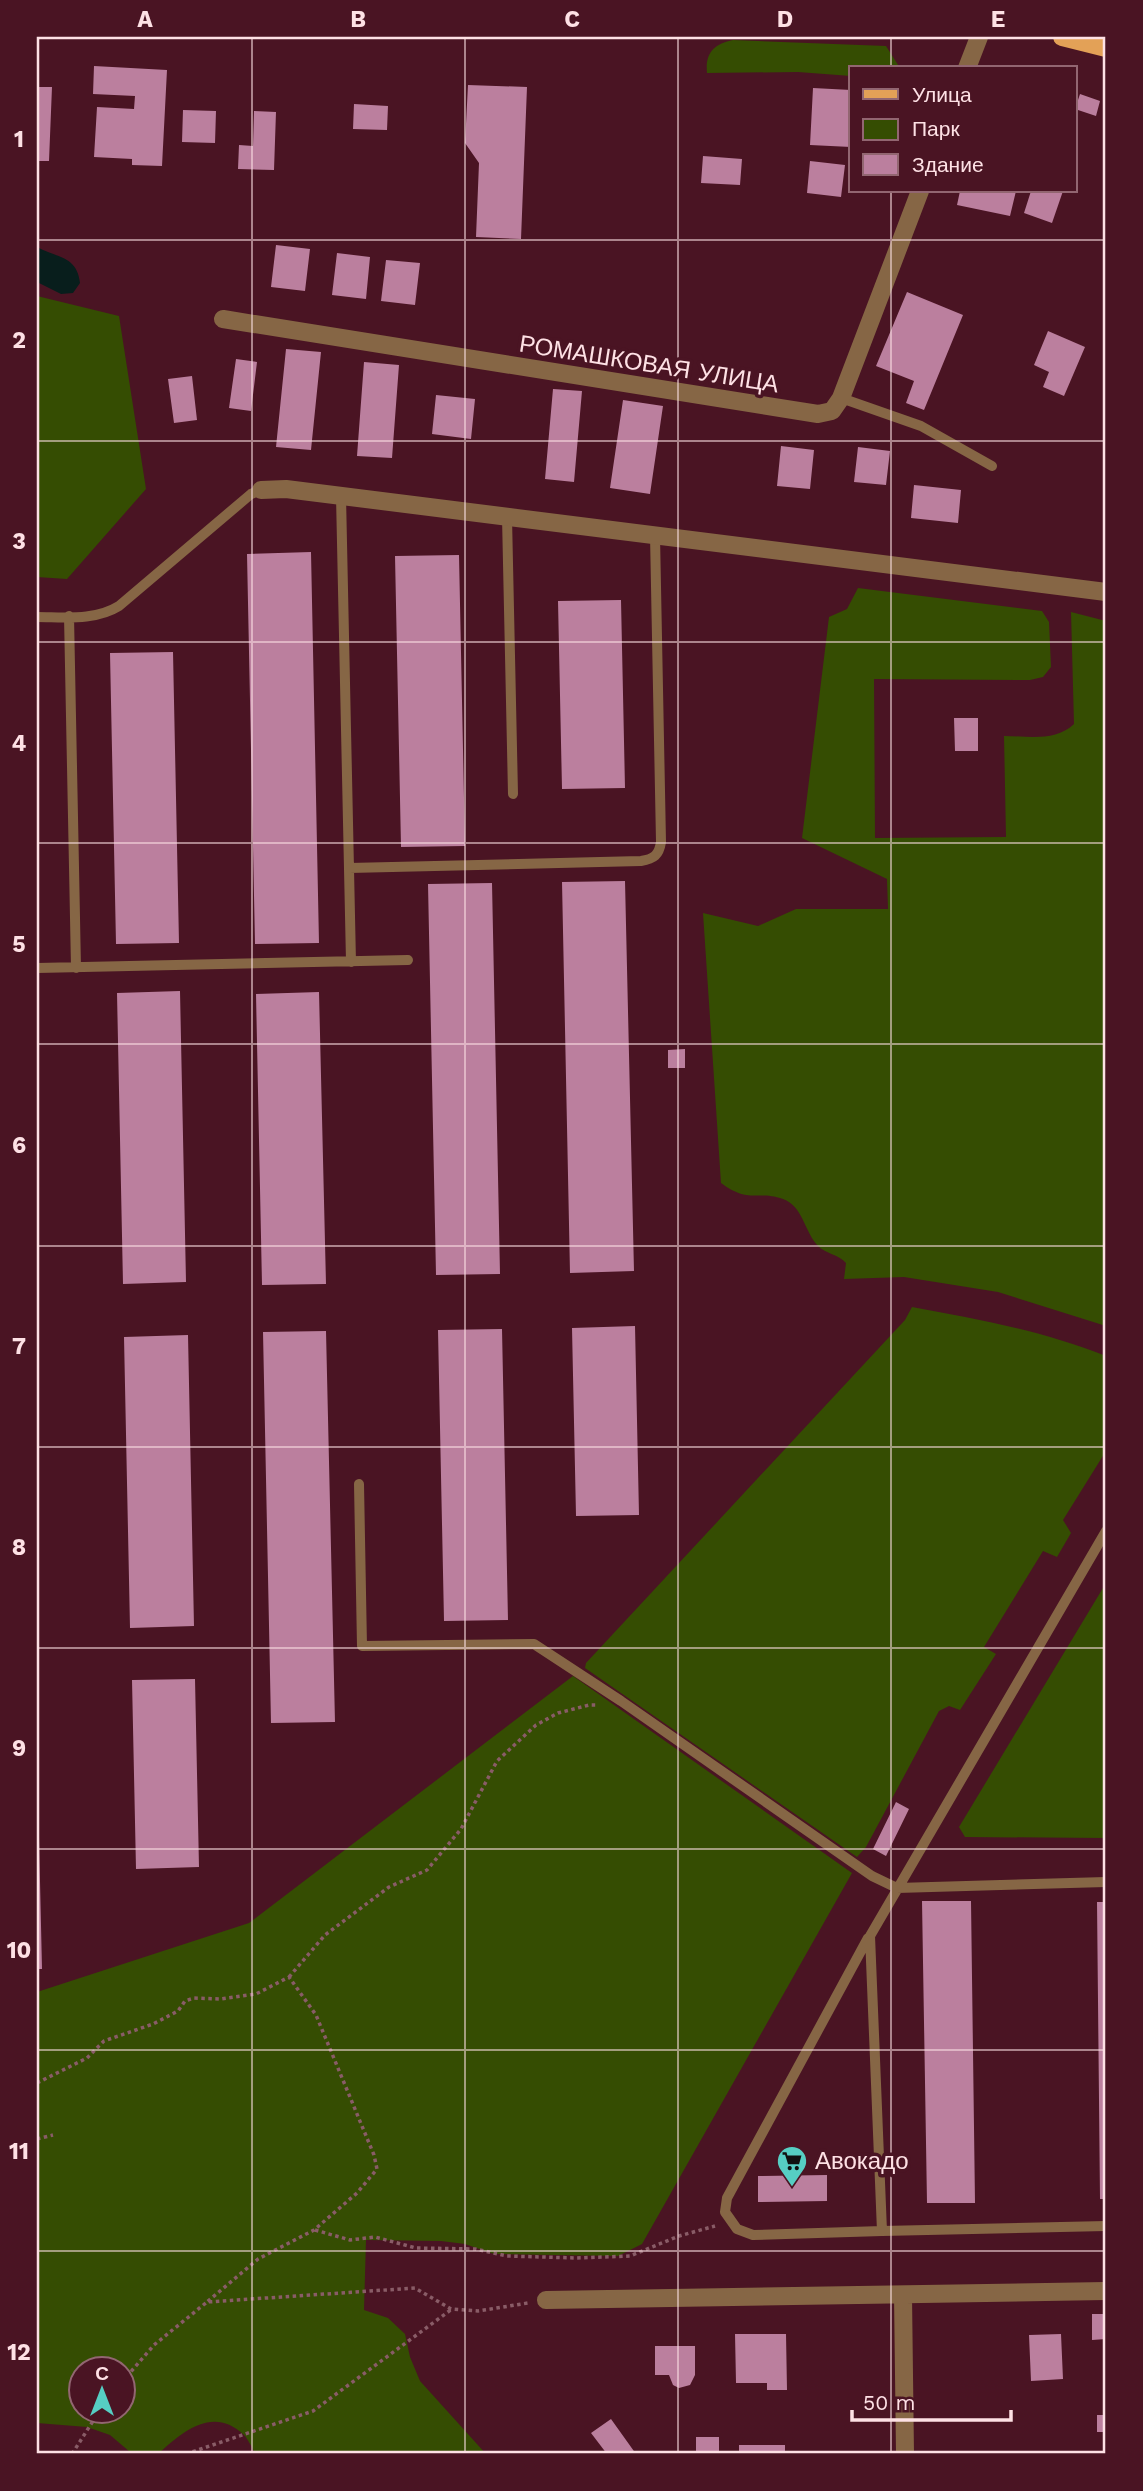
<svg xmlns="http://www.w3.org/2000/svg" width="1143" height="2491" font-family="'Work Sans',sans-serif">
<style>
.green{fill:#354d02;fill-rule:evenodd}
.water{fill:#081e1c}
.building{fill:#bb7f9e}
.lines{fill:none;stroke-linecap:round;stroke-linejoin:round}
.path{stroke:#895c67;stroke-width:3.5;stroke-dasharray:3.5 3.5;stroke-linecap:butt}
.service{stroke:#866645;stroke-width:10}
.minor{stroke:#866645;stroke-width:18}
.primary{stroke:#e3a157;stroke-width:18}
.grid{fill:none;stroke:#fee1e5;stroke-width:2;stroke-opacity:0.55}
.labels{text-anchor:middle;stroke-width:7;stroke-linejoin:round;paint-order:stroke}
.street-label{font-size:24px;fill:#fee1e5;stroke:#4a1423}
.poi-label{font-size:24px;fill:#fee1e5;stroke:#4a1423;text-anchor:start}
.neatline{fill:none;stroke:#fee1e5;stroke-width:2.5}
.grid-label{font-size:23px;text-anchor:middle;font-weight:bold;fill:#fee1e5}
</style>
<rect width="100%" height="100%" fill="#4a1423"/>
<!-- green -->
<path class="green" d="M 733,40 L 886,46 L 900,68 L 851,68 L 851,76 L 798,72 L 707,73 C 705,53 714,44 733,40 Z
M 37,296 L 119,316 L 146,489 L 67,579 L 37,577 Z
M 858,588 L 1042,611 L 1049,622 L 1051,667 L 1043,677 L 1030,680 L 874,679 L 875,838 L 1006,837 L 1004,736 C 1029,736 1055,742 1074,724 L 1071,612 L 1106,621 L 1106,1326 L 998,1292 L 904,1277 L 844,1279 L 846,1263 C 838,1254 826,1254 818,1246 C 804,1231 803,1206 783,1199 C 757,1190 749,1204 721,1183 L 703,913 L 758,926 L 796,909 L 888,909 L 887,879 L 802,838 L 829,617 L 847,609 Z
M 912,1307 C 978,1319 1044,1331 1106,1356 L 1106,1451 L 1063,1520 L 1071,1533 L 1057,1557 L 1043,1551 L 984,1647 L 996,1654 L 960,1710 L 949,1706 L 939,1711 L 866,1847 L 857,1857 L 585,1668 L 586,1663 L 905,1320 Z
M 1106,1583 L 1106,1838 L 965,1837 L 959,1827 Z
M 573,1676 L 852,1873 L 642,2244 L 618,2256 L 494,2254 L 465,2244 L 441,2241 L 366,2240 L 364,2310 L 388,2318 L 405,2334 L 410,2357 L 420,2381 L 486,2454 L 256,2454 C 252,2449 249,2440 244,2435 C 213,2405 182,2432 158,2454 L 130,2452 L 110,2435 L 87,2427 L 37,2423 L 37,1992 L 249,1923 ZM 80,2368 L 122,2368 L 122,2410 L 80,2410 Z"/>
<!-- water -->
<path class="water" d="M 37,247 C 56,258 77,255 80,283 L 73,293 L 61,294 L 37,282 Z"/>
<!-- building -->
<path class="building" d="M 94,66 L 167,70 L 162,166 L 132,165 L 132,159 L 94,157 L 97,107 L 134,109 L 135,96 L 93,94 Z
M 468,85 L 527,87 L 521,239 L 476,237 L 479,163 L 465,143 Z
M 37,87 L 52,87 L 49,161 L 37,161 Z
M 813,88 L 851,90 L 851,147 L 810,145 Z
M 1080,94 L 1100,101 L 1096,116 L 1075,109 Z
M 354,104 L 388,106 L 387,130 L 353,129 Z
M 183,110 L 216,111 L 215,143 L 182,142 Z
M 254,111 L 276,112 L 274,170 L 238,169 L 239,145 L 253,146 Z
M 703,156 L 742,159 L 740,185 L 701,183 Z
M 810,161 L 845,165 L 841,197 L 807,193 Z
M 960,191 L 1016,191 L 1010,216 L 957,205 Z
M 1031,191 L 1063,191 L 1052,223 L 1024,213 Z
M 276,245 L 310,249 L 305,291 L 271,287 Z
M 337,253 L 370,257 L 366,299 L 332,295 Z
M 386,260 L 420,263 L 415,305 L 381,301 Z
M 907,292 L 963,315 L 924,410 L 906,403 L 914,381 L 876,366 Z
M 1048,331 L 1085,347 L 1064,396 L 1043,387 L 1049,372 L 1034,365 Z
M 286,349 L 321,352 L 311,450 L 276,447 Z
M 236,359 L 257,362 L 251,411 L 229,408 Z
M 364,362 L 399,365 L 392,458 L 357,456 Z
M 192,376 L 197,420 L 174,423 L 168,379 Z
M 553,389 L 582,391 L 574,482 L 545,479 Z
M 436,395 L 475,399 L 471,439 L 432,434 Z
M 623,400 L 663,406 L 650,494 L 610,488 Z
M 781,446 L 814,450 L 810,489 L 777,486 Z
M 858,447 L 890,451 L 886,485 L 854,482 Z
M 914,485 L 961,490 L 958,523 L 911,518 Z
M 311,552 L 319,943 L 255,944 L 247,554 Z
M 459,555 L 465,846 L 401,847 L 395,556 Z
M 621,600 L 625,788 L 562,789 L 558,601 Z
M 173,652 L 179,943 L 116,944 L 110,653 Z
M 954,718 L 978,718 L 978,751 L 955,751 Z
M 625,881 L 634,1271 L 570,1273 L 562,882 Z
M 492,883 L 500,1274 L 436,1275 L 428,884 Z
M 180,991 L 186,1282 L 123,1284 L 117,993 Z
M 319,992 L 326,1284 L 262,1285 L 256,994 Z
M 685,1049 L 685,1068 L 668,1068 L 668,1050 Z
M 635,1326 L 639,1515 L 576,1516 L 572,1328 Z
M 502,1329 L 508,1620 L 444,1621 L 438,1330 Z
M 326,1331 L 335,1722 L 271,1723 L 263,1332 Z
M 188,1335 L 194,1626 L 130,1628 L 124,1337 Z
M 195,1679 L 199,1867 L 136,1869 L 132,1680 Z
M 896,1802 L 909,1809 L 886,1856 L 873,1849 Z
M 37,1837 L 39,1837 L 42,1969 L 37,1969 Z
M 922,1901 L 971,1901 L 975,2203 L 927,2203 Z
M 1097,1902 L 1106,1902 L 1106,2199 L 1100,2199 Z
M 827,2175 L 827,2201 L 758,2202 L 758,2176 Z
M 1092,2314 L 1106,2314 L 1106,2339 L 1092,2340 Z
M 735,2334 L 786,2334 L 787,2390 L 767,2390 L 767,2383 L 736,2383 Z
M 1061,2334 L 1063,2379 L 1031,2381 L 1029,2335 Z
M 655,2346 L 695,2346 L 695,2375 L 690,2385 L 679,2388 L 673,2385 L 669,2375 L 655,2375 Z
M 1097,2415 L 1106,2415 L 1106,2432 L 1097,2432 Z
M 611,2419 L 636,2454 L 607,2454 L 591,2433 Z
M 696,2437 L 719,2437 L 719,2454 L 696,2454 Z
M 739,2445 L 785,2445 L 785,2454 L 739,2454 Z"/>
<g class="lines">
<!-- path -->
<path class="path" d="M 289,1977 L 325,1935 L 389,1887 L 427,1870 L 461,1829 L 497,1761 L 536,1725 L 558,1713 L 589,1705 L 597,1705
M 37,2083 L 87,2058 L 104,2041 L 153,2024 L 178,2011 L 185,2001 L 194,1998 L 221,1999 L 256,1994 L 289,1977 L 316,2015 L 374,2155 L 377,2169 L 357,2193 L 314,2230 L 258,2259 L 207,2302
M 37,2139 L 53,2135
M 315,2230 L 350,2240 L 375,2237 L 416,2248 L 475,2249 L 507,2256 L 577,2258 L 630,2256 L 679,2236 L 715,2226
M 122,2382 L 154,2345 L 207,2302 L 415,2288 L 451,2309 L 478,2311 L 528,2303
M 72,2454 L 100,2410
M 186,2454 L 313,2411 L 452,2309"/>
<!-- service -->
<path class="service" d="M 841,398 L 921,426 L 992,466
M 341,496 L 351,962
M 507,517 L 513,794
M 69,616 L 76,968
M 37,617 C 64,617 95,621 119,606 L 251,494 L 261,490
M 349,868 L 641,861 C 654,859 659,855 661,842 L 655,535
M 37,968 L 408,960
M 359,1484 L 362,1646 L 534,1644 L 621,1701 L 872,1876 L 897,1888 L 1106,1882
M 1106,1531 L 870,1936 L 882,2231 L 1106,2226
M 868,1938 L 727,2198 L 725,2212 L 737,2229 L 753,2235 L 882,2231"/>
<!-- minor -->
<path class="minor" d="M 967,68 L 979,37
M 223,319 L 818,414 L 832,411 L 841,398 L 920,191
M 261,490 L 286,489 L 1106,592
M 903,2295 L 905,2454
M 546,2300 L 1106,2291"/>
<!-- primary -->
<path class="primary" d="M 1062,37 L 1106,48"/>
</g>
<!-- grid -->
<path class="grid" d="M 252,37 L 252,2454M 465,37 L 465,2454M 678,37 L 678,2454M 891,37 L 891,68M 891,191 L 891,2454M 37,240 L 1106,240M 37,441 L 1106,441M 37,642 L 1106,642M 37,843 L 1106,843M 37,1044 L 1106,1044M 37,1246 L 1106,1246M 37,1447 L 1106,1447M 37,1648 L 1106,1648M 37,1849 L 1106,1849M 37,2050 L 1106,2050M 37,2251 L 1106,2251"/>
<!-- icons -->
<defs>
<g id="supermarket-pin" transform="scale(1.575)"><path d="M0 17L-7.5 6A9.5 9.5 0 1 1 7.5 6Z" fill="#56cec3" stroke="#4a1423"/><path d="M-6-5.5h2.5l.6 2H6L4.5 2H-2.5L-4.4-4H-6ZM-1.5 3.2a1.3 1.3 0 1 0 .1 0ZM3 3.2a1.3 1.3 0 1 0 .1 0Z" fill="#111"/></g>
</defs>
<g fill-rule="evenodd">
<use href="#supermarket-pin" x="792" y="2161"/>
</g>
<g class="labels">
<!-- street labels -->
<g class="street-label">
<text transform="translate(649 364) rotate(9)" y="8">РОМАШКОВАЯ УЛИЦА</text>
</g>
<!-- poi labels -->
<g class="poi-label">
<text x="815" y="2169">Авокадо</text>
</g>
</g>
<!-- border -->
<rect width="1143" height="2491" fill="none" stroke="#4a1423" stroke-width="77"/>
<!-- legend -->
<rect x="849" y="66" width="228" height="126" fill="#4a1423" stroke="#926671" stroke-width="2"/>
<rect x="863" y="89" width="35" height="10" fill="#e3a157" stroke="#926671" stroke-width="2"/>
<text x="912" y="102" font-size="21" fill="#fee1e5">Улица</text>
<rect x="863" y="119" width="35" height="21" fill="#354d02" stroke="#926671" stroke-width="2"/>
<text x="912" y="136" font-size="21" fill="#fee1e5">Парк</text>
<rect x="863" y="154" width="35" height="21" fill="#bb7f9e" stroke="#926671" stroke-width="2"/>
<text x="912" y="172" font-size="21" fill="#fee1e5">Здание</text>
<!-- north arrow -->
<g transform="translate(102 2390)"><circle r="33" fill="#4a1423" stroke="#926671" stroke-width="2"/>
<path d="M0-5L12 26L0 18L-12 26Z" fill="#56cec3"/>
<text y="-10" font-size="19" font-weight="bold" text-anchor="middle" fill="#fee1e5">С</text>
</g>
<!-- scale -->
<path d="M852 2410v10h159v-10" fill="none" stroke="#fee1e5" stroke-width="3.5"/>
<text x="863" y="2410" font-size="21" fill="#fee1e5" stroke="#4a1423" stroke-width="5" paint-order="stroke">50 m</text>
<rect x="38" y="38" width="1066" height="2414" class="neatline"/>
<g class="grid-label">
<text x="145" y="27">A</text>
<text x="358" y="27">B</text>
<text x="572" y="27">C</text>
<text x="785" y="27">D</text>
<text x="998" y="27">E</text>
<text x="19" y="147">1</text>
<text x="19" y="348">2</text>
<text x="19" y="549">3</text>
<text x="19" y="751">4</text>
<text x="19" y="952">5</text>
<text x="19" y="1153">6</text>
<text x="19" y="1354">7</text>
<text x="19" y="1555">8</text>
<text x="19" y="1756">9</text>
<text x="19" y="1958">10</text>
<text x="19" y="2159">11</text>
<text x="19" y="2360">12</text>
</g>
</svg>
